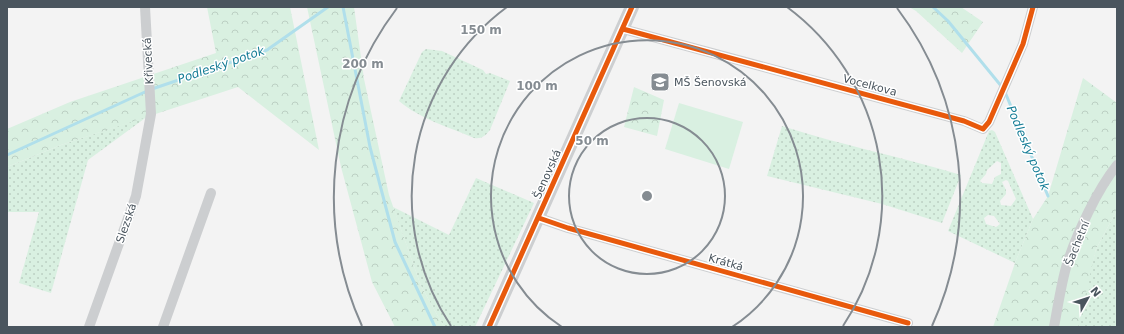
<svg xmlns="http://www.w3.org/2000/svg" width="1124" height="334" font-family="'DejaVu Sans',sans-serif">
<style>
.grass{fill:url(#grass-dots);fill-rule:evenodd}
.forest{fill:url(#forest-crowns)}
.pitch{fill:#d9f0e1}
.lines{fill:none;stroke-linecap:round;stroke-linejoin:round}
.stream{stroke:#b0dfeb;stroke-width:3}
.street{stroke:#ccced0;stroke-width:10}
.secondary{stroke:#cdcfd1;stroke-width:14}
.cycleway-casing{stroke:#fff;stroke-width:8}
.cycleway{stroke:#e8590c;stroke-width:5}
.ring{fill:none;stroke:#858c92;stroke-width:2}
.labels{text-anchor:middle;stroke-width:3;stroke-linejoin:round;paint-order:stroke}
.street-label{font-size:11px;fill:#4a555e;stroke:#fff}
.poi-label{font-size:11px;fill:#4a555e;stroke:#fff;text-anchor:start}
.water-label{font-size:12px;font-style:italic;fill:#167d96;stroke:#fff}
.centre{fill:#858c92;stroke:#fff;stroke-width:2}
.ring-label{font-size:12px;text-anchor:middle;font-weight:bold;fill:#858c92;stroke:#fff;stroke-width:3;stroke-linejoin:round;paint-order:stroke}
</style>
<defs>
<pattern id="grass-dots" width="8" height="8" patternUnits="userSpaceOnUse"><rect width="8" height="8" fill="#d9f0e1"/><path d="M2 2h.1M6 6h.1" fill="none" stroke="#bcd0c3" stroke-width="1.8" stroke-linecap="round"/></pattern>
<pattern id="forest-crowns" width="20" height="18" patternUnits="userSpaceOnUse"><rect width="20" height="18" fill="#d9f0e1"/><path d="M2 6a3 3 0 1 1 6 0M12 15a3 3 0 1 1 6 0" fill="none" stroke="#bcd0c3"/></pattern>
</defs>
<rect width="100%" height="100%" fill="#f3f3f3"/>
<!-- grass -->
<path class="grass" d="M 426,49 L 442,51 L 483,70 L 486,74 L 490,73 L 510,81 L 490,130 C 485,136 482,139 474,138 C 449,127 420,119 399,101 L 422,52 Z
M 148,116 L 88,160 L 51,293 L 19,283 L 39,212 L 7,212 L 7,167 L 61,145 Z
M 782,126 C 841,145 902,157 961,175 L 942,223 L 882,204 L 767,176 Z
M 992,130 L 995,132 L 1033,219 L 1015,263 L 948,231 L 989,131 ZM 997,161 L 1001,163 L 1001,174 L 995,177 L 992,184 L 982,183 L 980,181 L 986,174 L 987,170 ZM 1006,180 L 1008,181 L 1016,199 L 1011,206 L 1001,205 L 1000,201 L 1006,194 L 1006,190 L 1002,182 ZM 988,215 L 994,216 L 1000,224 L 996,227 L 986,224 L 984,218 Z
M 476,178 L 534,203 L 475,327 L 444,327 L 421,286 L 393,207 L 449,235 Z
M 1117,210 L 1117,327 L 1076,327 L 1096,249 Z"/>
<!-- forest -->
<path class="forest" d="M 207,7 L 290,7 L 319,150 L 238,87 L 61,145 L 7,167 L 7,129 L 70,102 L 216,53 Z
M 307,7 L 354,7 L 364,79 L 389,195 L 421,286 L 444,327 L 395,327 L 372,282 L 341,167 Z
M 909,7 L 961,7 L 983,22 L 962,53 L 916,11 Z
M 1083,78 L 1117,103 L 1117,210 L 1096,249 L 1078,327 L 993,327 L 1015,263 L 1033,219 L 1048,196 Z
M 634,87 L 664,100 L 657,136 L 624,127 Z"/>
<!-- pitch -->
<path class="pitch" d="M 679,103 L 743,122 L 729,169 L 665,149 Z"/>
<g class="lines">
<!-- stream -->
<path class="stream" d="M 343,7 L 370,147 L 395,242 L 435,327
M 933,7 L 948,21 L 1002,87
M 152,89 L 267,50 L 328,7
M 1005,92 L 1048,196
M 7,155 L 147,91"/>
<!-- street -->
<path class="street" d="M 623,29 L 964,121 L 983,129 L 989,122 L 1023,44 L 1033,7
M 539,218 L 568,228 L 908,323
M 89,327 L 136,196 L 151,114 L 145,7
M 163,327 L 211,193
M 1054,327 C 1058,306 1061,284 1067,264 C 1077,233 1097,190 1117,165"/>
<!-- secondary -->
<path class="secondary" d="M 489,327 L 632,7"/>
<!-- cycleway casing -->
<g class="cycleway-casing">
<path id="cycleway" d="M 623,29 L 964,121 L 983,129 L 989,122 L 1023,44 L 1033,7
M 539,218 L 568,228 L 908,323
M 489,327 L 632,7"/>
</g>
<!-- cycleway -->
<use href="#cycleway" class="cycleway"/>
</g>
<!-- distance rings -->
<g class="ring">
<circle cx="647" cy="196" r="78"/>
<path d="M562 327A156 156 0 1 1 732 327"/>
<path d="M451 326A235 235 0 0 1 507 7M787 7A235 235 0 0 1 843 326"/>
<path d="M362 326A313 313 0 0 1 397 8M897 8A313 313 0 0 1 932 326"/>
</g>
<!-- icons -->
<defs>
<g id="school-square" transform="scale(1)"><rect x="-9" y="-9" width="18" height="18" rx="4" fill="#858c92" stroke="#fff"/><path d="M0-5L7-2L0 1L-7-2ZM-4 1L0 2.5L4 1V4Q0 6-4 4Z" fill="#fff"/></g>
</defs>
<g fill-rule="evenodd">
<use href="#school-square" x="660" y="82"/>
</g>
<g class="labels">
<!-- street labels -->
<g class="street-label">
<text transform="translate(148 61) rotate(-93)" y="4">Křivecká</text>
<text transform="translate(870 85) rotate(15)" y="4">Vocelkova</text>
<text transform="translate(547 174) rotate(-66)" y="4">Šenovská</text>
<text transform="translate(126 223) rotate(-71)" y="4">Slezská</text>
<text transform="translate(1077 243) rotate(-68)" y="4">Šachetní</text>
<text transform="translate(726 262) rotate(16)" y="4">Krátká</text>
</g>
<!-- poi labels -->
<g class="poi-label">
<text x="674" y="86">MŠ Šenovská</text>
</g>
<!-- water labels -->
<g class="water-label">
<text transform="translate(221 65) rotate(-19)" y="4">Podleský potok</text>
<text transform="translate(1028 148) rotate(67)" y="4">Podleský potok</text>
</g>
</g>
<circle cx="647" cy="196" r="6" class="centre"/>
<g class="ring-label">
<text x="481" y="34">150 m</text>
<text x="363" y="68">200 m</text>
<text x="537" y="90">100 m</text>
<text x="592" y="145">50 m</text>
</g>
<!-- border -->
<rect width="1124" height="334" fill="none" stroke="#4a555e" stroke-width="16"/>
<!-- north arrow -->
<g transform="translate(1088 298) rotate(51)" stroke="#ffffff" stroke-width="3" paint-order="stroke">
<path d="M0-3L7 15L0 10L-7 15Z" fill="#4a555e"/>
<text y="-6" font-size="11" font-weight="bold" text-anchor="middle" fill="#4a555e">N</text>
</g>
</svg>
